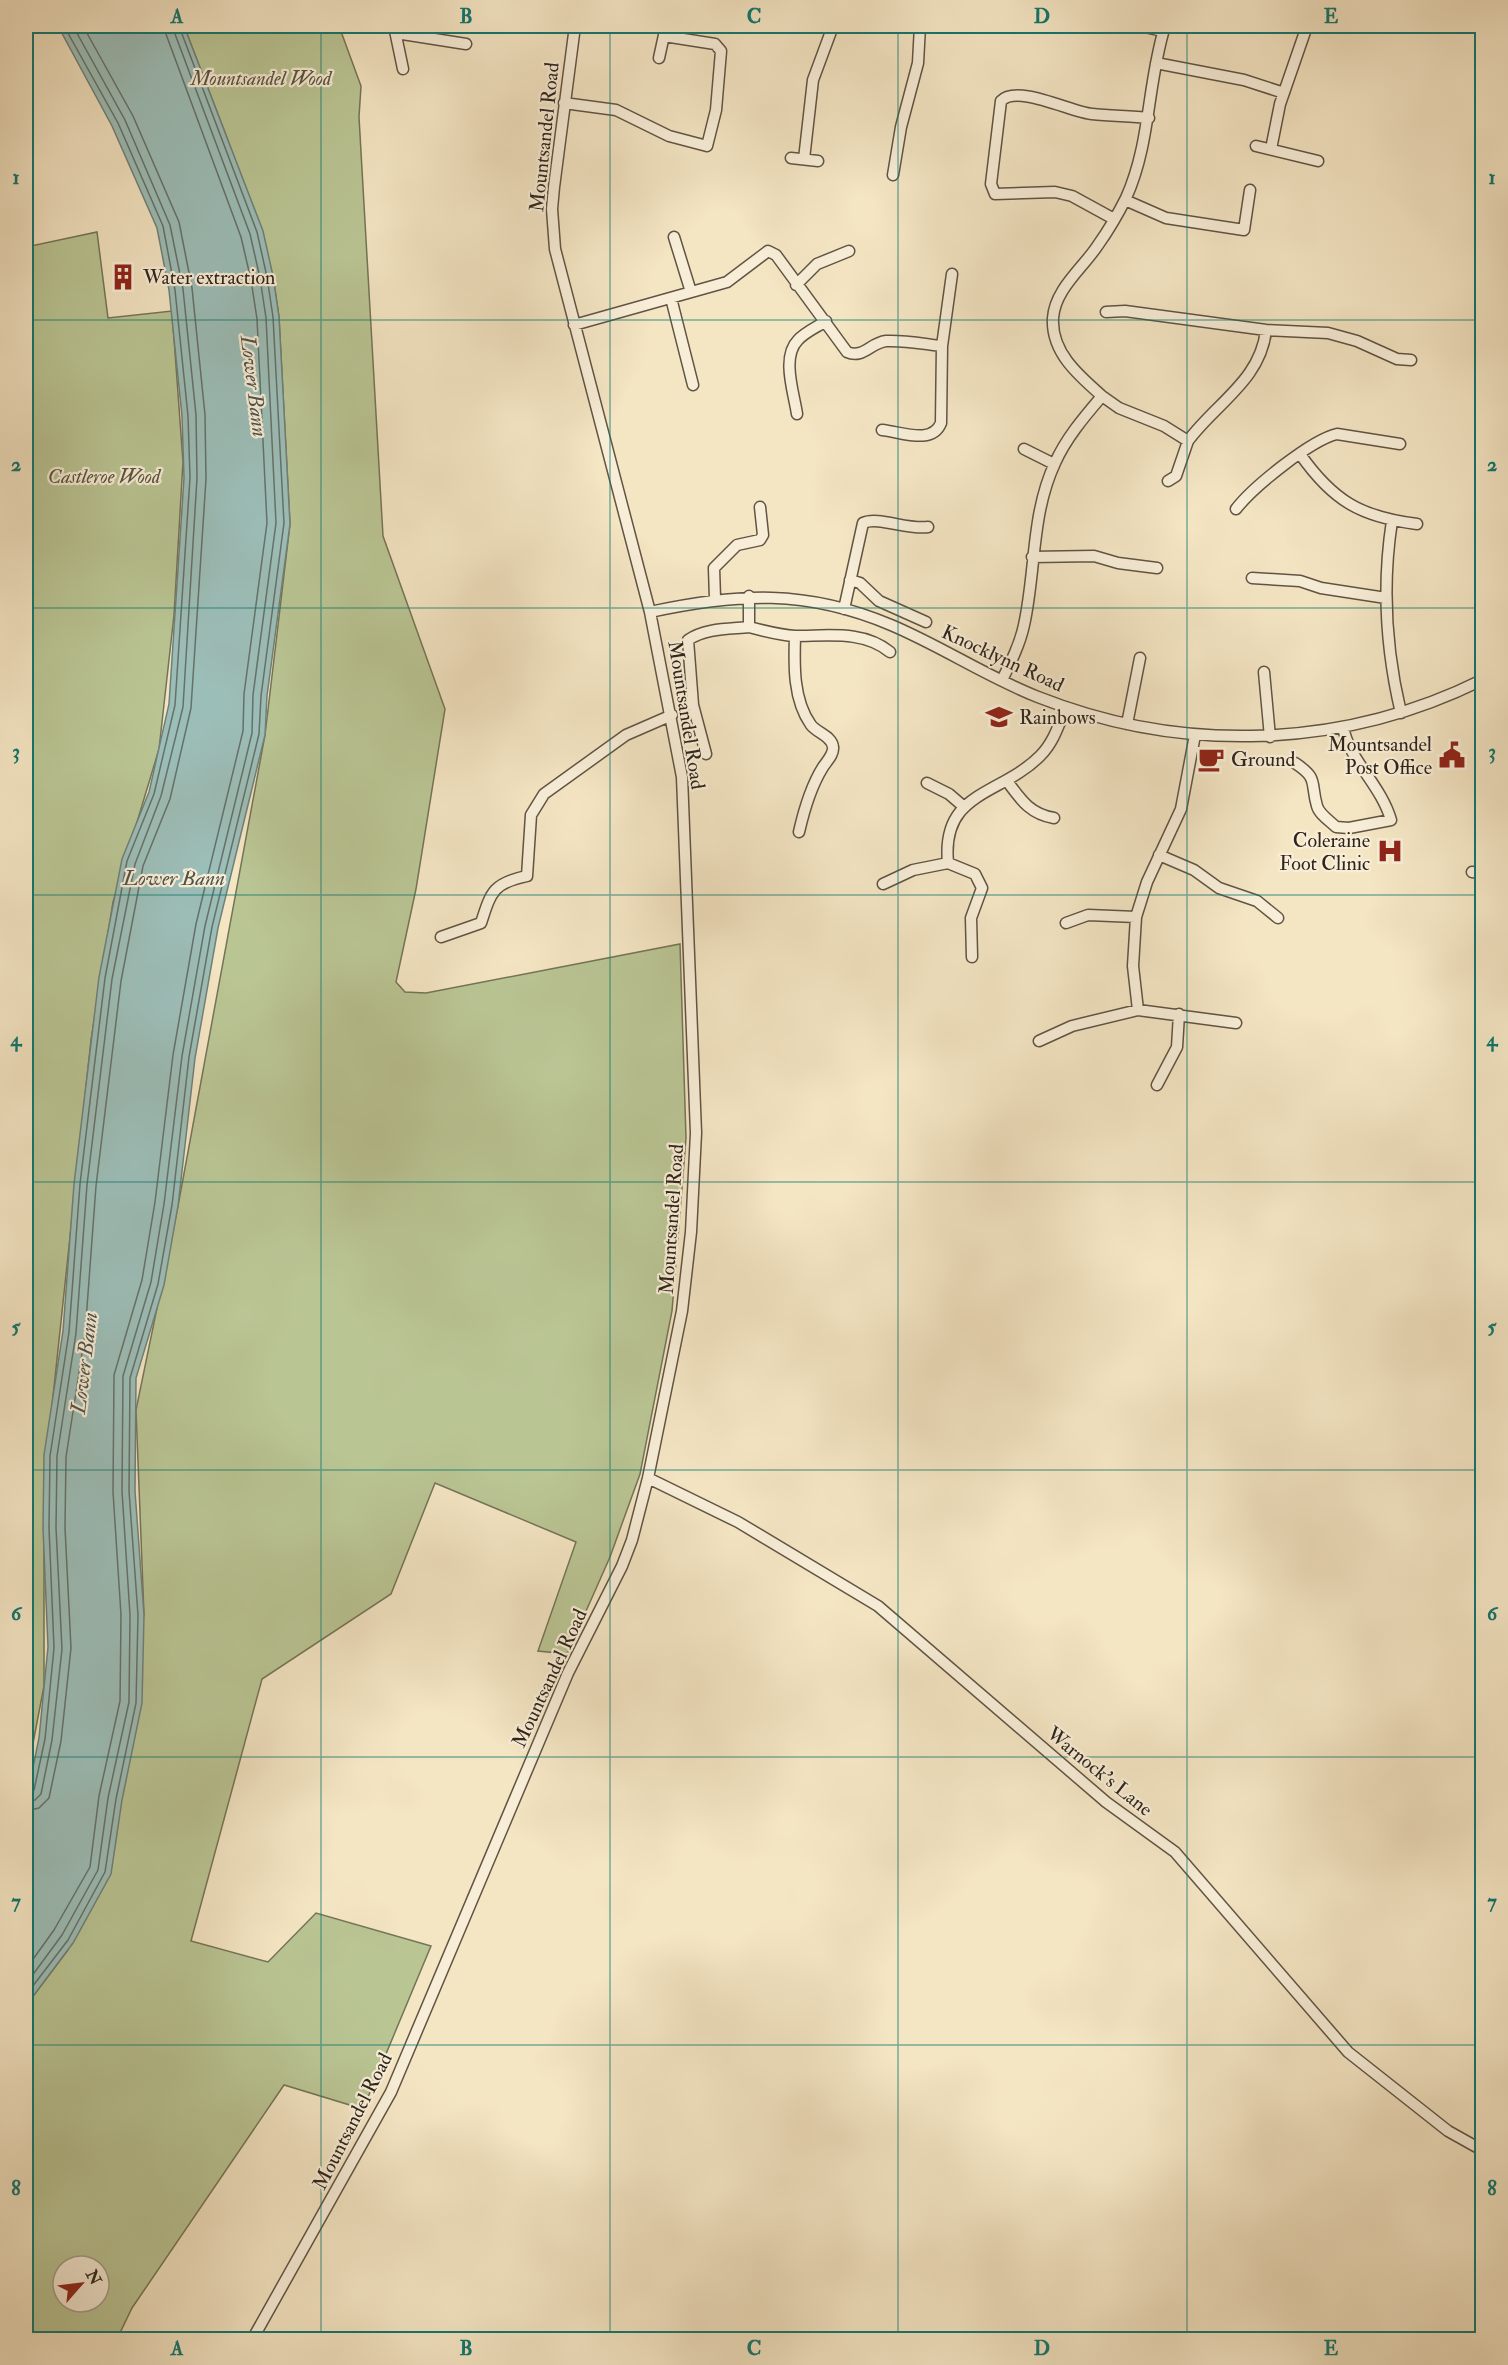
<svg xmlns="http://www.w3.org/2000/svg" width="1508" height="2365" font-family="'IM FELL Double Pica',serif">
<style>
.green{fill:#bac594;stroke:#747457;stroke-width:1.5;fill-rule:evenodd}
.water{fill:#9cbeb8;stroke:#708079;stroke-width:1.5}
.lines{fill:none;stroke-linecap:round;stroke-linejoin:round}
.shore{stroke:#657169;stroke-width:1.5}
.minor-casing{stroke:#605444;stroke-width:13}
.minor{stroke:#f8eed8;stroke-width:10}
.grid{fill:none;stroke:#0f766e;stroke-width:1.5;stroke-opacity:0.55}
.labels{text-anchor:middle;stroke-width:4.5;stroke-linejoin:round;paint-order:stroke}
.park-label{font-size:20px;font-style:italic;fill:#58543f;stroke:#f8eed8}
.street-label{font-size:20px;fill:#2e241a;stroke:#f8eed8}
.poi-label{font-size:20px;fill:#2e241a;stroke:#f8eed8;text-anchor:start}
.water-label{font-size:21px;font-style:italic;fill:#4f5249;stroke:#f8eed8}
.neatline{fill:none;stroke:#0f766e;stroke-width:2}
.grid-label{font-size:20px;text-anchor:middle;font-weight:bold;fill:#0f766e}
</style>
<rect width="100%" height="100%" fill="#f4e5c3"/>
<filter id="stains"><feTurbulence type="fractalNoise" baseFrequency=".00333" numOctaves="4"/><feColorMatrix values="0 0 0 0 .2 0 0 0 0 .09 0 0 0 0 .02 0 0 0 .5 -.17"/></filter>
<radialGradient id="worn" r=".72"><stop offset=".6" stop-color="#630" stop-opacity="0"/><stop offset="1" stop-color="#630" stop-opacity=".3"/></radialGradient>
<!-- green -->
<path class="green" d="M 184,26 L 339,26 L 361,86 L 359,117 L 383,536 L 445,709 L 416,889 L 396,982 L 405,992 L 426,993 L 680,944 L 686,1138 L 672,1311 L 640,1474 L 610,1557 L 567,1654 L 538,1651 L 576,1542 L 435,1483 L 391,1594 L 262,1679 L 191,1941 L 268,1962 L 316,1913 L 431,1946 L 363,2109 L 284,2085 L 132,2308 L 117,2339 L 26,2340 L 26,2002 L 31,1999 L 68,1950 L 144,1615 L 136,1410 L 178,1206 L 265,735 L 290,524 L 279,317 L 273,276 L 227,138 ZM 63,2266 L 99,2266 L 99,2302 L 63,2302 Z
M 97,232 L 108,318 L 172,311 L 183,462 L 174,615 L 159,749 L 113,902 L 91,1040 L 44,1481 L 44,1686 L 26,1780 L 26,247 Z"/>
<!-- water -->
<path class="water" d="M 58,26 L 184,26 L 263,231 L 273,276 L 279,317 L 290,524 L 267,696 L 265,735 L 218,928 L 195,1058 L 178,1206 L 164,1285 L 136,1378 L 135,1491 L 144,1615 L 142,1703 L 122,1800 L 111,1874 L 73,1943 L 31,1999 L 26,2002 L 26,1802 L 39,1738 L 48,1647 L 43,1528 L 44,1455 L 63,1331 L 74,1184 L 99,977 L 122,859 L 149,792 L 169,704 L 184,478 L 182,416 L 169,290 L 157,228 L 112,126 Z"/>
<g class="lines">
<!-- shore -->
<path class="shore" d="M 26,1795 L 34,1790 L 45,1739 L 54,1648 L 49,1528 L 50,1456 L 69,1332 L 80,1184 L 105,978 L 127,861 L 154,794 L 175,705 L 190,478 L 188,416 L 175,290 L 163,226 L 118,123 L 64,26
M 26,1802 L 35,1800 L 41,1794 L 52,1740 L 62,1649 L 56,1528 L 57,1456 L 76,1333 L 87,1185 L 112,979 L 135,864 L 161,796 L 183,707 L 197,478 L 196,415 L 183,289 L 170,225 L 125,120 L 73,26
M 26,1811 L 39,1808 L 49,1798 L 61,1741 L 71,1648 L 65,1528 L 66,1457 L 85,1334 L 96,1186 L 121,981 L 143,866 L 170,799 L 191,708 L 206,479 L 205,415 L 192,288 L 179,222 L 133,116 L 83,26
M 26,1969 L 54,1930 L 90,1867 L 99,1796 L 120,1701 L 121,1615 L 113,1492 L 114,1375 L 142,1280 L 155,1202 L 173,1055 L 196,924 L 243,731 L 244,694 L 267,523 L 257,319 L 251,280 L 241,237 L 163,26
M 26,1984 L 62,1935 L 98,1870 L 108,1798 L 129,1702 L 130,1615 L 122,1491 L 123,1376 L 151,1282 L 164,1204 L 182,1056 L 205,926 L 252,733 L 253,695 L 276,523 L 266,318 L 260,278 L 250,234 L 172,26
M 26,1995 L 68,1940 L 105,1872 L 116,1799 L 136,1703 L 138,1615 L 129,1491 L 130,1378 L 158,1284 L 172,1205 L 189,1057 L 212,927 L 259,734 L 261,696 L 284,523 L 273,317 L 267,277 L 257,232 L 179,26"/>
<!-- minor casing -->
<g class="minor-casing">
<path id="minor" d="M 394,26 L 403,69
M 1140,26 L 1163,31
M 396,33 L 466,44
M 659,58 L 666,26
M 1156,63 L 1244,80 L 1284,93
M 564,103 L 616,110 L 669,136 L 707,146 L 716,110 L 721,51 L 715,44 L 664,36
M 1256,146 L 1318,161
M 1271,149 L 1280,104 L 1307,26
M 791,158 L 818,161
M 804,159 L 813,80 L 833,26
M 893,175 L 901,127 L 918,63 L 920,26
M 1125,200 L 1166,218 L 1244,230 L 1250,190
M 1114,219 L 1072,196 L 1055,192 L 995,194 L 991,184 L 1001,101 C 1017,84 1071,112 1092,114 C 1111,116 1130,116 1149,118
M 674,237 L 691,292
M 796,285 L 817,264 L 849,251
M 671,298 L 693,385
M 1106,312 L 1125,311 L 1266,330 L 1328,333 L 1357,341 L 1397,359 L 1411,360
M 574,325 L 727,282 L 768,251 L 776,255 L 847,352 C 863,359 870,343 886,341 C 904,340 924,344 942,346
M 1102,396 L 1119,408 L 1164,426 L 1188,441 C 1215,404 1261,380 1266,330
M 797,414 C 794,393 781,357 798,340 C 805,332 817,327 826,321
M 882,430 C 902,432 932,445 941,423 L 942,346 L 952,274
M 1024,449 L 1054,464
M 1300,454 C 1333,501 1361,517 1417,524
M 1168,481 L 1176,476 L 1188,441
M 1236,509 C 1253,487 1311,440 1337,434 L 1400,444
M 1392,521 C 1382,585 1386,650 1401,713
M 1032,557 L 1094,556 L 1118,563 L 1157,568
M 1252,578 L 1300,581 L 1321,588 L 1386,598
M 850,580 L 860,583 L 879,601 L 926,622
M 715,599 L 714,568 L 737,545 L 760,540 L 763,535 L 760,507
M 844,609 L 863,523 C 878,516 907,530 928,527
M 650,612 C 738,593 806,589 891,625 C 941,646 987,677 1038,697 C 1182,754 1343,749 1482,680
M 749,627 C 764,631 779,635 795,636 C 828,636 863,630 890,652
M 795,636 C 794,665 793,700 811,725 C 817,733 832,736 833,747 C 834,754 827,761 823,767 C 811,786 804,810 799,832
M 1264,672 L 1270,737
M 1002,680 C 1011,662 1020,644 1024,625 C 1036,571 1031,514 1055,463 C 1066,438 1085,416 1102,396 C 1078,375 1051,352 1053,318 C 1055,289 1083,268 1098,245 C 1108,231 1118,214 1126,198 C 1151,143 1147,83 1165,26
M 1127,724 L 1140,658
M 706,754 L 693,705 L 688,640 C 705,628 729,629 749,627 L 749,596
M 1295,763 C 1319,779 1310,782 1317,806 C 1319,814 1330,821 1336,827 L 1349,828 L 1391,820 C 1381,785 1349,760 1343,727
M 1007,781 C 1021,800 1030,814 1054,818
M 927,783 L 949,794 L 963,806
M 1159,855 L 1194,870 L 1219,888 L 1257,901 L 1278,918
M 948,863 L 975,874 L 982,888 L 971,918 L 972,957
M 1472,872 L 1482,873
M 883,884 L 913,870 L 948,863 C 941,791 1000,796 1040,756 C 1054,742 1059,724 1066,707
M 1066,923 L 1088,915 L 1136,917
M 441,937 L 481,923 C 491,892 493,883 527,876 L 531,815 L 544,794 L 626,735 L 672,715
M 1138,1010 L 1236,1023
M 1039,1041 L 1072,1026 L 1138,1010 L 1133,966 L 1136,917 L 1147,882 L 1181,809 L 1195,735
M 1157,1085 L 1177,1047 L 1179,1014
M 648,1478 L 738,1522 L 878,1606 L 1106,1802 L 1175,1852 L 1348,2052 L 1448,2131 L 1482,2150
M 252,2340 L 391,2092 L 568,1673 L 622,1566 L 632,1540 L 648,1478 L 682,1311 L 691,1232 L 696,1133 L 682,777 L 650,612 L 555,249 L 552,209 L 554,187 L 575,26"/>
</g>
<!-- minor -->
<use href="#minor" class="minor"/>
</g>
<!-- grid -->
<path class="grid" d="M 321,26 L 321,2340M 610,26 L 610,2340M 898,26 L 898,2340M 1187,26 L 1187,2340M 26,320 L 1482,320M 26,608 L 1482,608M 26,895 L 1482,895M 26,1182 L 1482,1182M 26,1470 L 1482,1470M 26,1757 L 1482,1757M 26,2045 L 1482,2045"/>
<!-- icons -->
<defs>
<g id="building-bare" transform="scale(2.07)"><path d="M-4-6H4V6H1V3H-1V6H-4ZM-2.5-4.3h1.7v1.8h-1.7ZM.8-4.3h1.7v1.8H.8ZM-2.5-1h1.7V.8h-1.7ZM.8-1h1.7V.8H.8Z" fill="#8f2418" stroke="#f8eed8" stroke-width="2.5" paint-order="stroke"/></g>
<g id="school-bare" transform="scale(2.07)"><path d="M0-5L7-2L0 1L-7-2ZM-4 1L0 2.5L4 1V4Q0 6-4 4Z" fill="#8f2418" stroke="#f8eed8" stroke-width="2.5" paint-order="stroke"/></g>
<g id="civic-bare" transform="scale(2.07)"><path d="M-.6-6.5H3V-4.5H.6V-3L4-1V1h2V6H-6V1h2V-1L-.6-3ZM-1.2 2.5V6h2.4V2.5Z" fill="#8f2418" stroke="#f8eed8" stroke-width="2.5" paint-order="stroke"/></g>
<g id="cafe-bare" transform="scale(2.07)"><path d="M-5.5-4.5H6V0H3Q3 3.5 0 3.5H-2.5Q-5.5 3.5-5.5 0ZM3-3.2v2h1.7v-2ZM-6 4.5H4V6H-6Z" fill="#8f2418" stroke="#f8eed8" stroke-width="2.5" paint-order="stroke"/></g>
<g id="hospital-bare" transform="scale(2.07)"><path d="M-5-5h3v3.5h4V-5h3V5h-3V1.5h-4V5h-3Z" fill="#8f2418" stroke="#f8eed8" stroke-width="2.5" paint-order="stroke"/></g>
</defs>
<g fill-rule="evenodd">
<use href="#building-bare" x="123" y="277"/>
<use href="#school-bare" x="999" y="717"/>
<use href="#civic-bare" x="1452" y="755"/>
<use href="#cafe-bare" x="1211" y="759"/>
<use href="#hospital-bare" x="1390" y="851"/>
</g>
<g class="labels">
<!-- park labels -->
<g class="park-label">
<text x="261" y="85">Mountsandel Wood</text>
<text x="104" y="483">Castleroe Wood</text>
</g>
<!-- street labels -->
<g class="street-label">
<text transform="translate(544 137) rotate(-84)" y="7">Mountsandel Road</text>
<text transform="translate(1003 658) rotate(25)" y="7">Knocklynn Road</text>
<text transform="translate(687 715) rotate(81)" y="7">Mountsandel Road</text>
<text transform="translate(671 1219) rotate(-86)" y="7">Mountsandel Road</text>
<text transform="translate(549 1678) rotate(-65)" y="7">Mountsandel Road</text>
<text transform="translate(1100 1771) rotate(39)" y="7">Warnock's Lane</text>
<text transform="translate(352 2121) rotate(-63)" y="7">Mountsandel Road</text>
</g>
<!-- poi labels -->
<g class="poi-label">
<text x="143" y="284">Water extraction</text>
<text x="1019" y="724">Rainbows</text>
<text x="1432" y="751" text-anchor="end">Mountsandel<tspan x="1432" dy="23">Post Office</tspan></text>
<text x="1231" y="766">Ground</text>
<text x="1370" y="847" text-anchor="end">Coleraine<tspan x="1370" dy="23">Foot Clinic</tspan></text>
</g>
<!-- water labels -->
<g class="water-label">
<text transform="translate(254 386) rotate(83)" y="7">Lower Bann</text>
<text x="174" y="885">Lower Bann</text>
<text transform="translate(84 1363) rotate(-83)" y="7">Lower Bann</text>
</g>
</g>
<!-- margin -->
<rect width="1508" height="2365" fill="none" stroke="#f4e5c3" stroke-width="66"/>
<!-- north arrow -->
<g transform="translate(81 2284) rotate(62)"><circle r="28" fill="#f8eed8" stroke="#a79d8c" stroke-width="1.5"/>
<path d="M0-4.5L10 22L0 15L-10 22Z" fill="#8f2418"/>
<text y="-9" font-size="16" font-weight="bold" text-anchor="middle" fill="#2e241a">N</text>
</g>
<rect x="33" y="33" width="1442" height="2299" class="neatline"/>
<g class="grid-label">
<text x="177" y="23">A</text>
<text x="466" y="23">B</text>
<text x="754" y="23">C</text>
<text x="1042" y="23">D</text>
<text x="1331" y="23">E</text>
<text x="16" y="184">1</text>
<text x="1492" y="184">1</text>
<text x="16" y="471">2</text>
<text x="1492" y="471">2</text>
<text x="16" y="758">3</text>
<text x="1492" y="758">3</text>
<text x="16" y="1046">4</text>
<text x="1492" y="1046">4</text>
<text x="16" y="1333">5</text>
<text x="1492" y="1333">5</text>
<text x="16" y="1620">6</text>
<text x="1492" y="1620">6</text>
<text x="16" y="1908">7</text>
<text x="1492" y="1908">7</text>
<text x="16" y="2195">8</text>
<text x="1492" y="2195">8</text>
<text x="177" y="2355">A</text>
<text x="466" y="2355">B</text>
<text x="754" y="2355">C</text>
<text x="1042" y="2355">D</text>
<text x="1331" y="2355">E</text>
</g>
<rect width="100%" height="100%" filter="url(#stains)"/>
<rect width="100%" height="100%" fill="url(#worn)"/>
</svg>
